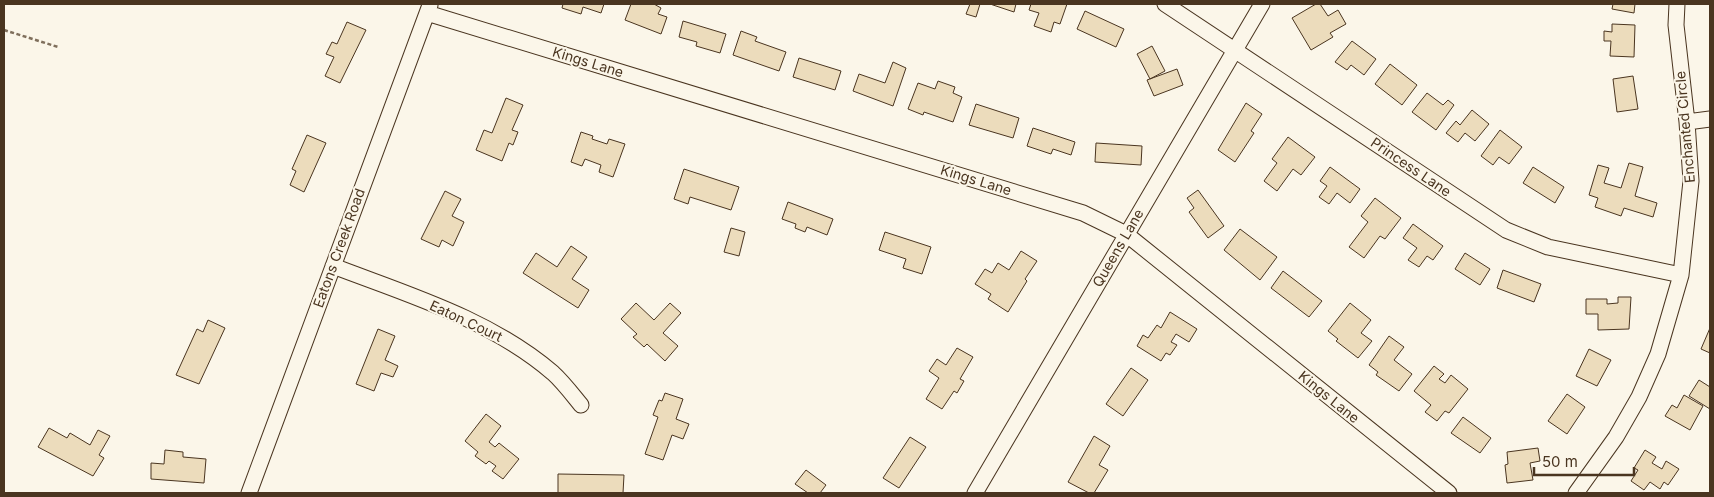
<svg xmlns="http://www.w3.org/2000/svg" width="1714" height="497" font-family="Inter,sans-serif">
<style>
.building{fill:#ecdcbc;stroke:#4a3520}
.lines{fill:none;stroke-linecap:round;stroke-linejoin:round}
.minor-casing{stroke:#4a3520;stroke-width:17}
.path{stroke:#7f6f5c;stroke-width:2.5;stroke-dasharray:4 2.5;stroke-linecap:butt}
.minor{stroke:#fbf6e9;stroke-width:15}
.labels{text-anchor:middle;stroke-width:4;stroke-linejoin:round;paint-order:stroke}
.street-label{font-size:14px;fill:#4a3520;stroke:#fbf6e9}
</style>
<rect width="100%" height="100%" fill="#fbf6e9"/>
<!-- building -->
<path class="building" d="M 563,4 L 604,4 L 601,13 L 583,7 L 581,14 L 562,8 Z
M 631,4 L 654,4 L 661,8 L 658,14 L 667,17 L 661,34 L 625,20 Z
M 970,4 L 980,4 L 976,17 L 966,14 Z
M 990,4 L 1016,4 L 1014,12 Z
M 1031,4 L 1067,4 L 1060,24 L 1054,22 L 1051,32 L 1034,26 L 1039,13 L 1029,10 Z
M 1316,4 L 1320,4 L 1328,16 L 1338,10 L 1346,24 L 1330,33 L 1333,37 L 1311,50 L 1292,18 Z
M 1613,4 L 1635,4 L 1634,13 L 1612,9 Z
M 1085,11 L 1124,29 L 1116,47 L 1077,29 Z
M 683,21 L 726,34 L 720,53 L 696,46 L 697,42 L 679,37 Z
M 347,22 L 366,30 L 340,83 L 325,76 L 334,57 L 326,54 L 332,42 L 337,44 Z
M 1612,24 L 1635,25 L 1634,57 L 1610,56 L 1611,41 L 1604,41 L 1604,31 L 1612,32 Z
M 741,31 L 757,37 L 755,41 L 786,52 L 779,71 L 733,55 Z
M 1352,41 L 1376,59 L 1364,75 L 1351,65 L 1347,70 L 1335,62 Z
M 1152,46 L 1165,71 L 1150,79 L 1137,54 Z
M 799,58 L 841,71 L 835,90 L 793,77 Z
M 893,62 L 906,68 L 893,106 L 853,91 L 859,74 L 885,83 Z
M 1390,64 L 1417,85 L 1402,105 L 1375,84 Z
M 1177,69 L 1183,85 L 1154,96 L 1147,80 Z
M 1633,76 L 1638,109 L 1617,112 L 1613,79 Z
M 938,81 L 955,87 L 953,93 L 962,97 L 953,122 L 924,112 L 923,115 L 908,109 L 918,83 L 935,89 Z
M 1427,93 L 1443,105 L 1448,100 L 1454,105 L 1436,130 L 1412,112 Z
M 506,98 L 523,105 L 512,130 L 518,132 L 513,145 L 509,143 L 502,161 L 476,150 L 484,130 L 492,133 Z
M 1246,103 L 1262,114 L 1251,131 L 1254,133 L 1235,162 L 1218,150 Z
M 976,104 L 1019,118 L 1013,138 L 969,125 Z
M 1472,110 L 1489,124 L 1475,141 L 1465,133 L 1458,142 L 1446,133 L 1456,121 L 1460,125 Z
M 1033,128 L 1075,142 L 1071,155 L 1053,149 L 1051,154 L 1027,146 Z
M 1500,130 L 1522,147 L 1509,164 L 1499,157 L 1493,165 L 1481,156 Z
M 581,132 L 593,136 L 592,139 L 607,144 L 609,139 L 625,144 L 613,177 L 599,172 L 601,165 L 585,159 L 582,166 L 571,162 Z
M 307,135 L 326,143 L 304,192 L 290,185 L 296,171 L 292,169 Z
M 1288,137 L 1315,157 L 1301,175 L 1293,169 L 1277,191 L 1264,181 L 1277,163 L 1272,159 Z
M 1096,143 L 1142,146 L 1141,165 L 1095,162 Z
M 1629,163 L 1643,167 L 1635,196 L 1657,203 L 1653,217 L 1624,208 L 1621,216 L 1595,207 L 1598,198 L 1589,195 L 1598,165 L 1609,168 L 1604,183 L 1621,188 Z
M 1330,167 L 1360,189 L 1350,203 L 1337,193 L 1329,204 L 1319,197 L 1327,186 L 1320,181 Z
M 1533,167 L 1564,187 L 1555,203 L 1523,183 Z
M 684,169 L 739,187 L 731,210 L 690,197 L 688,204 L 674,199 Z
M 1198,190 L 1224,226 L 1208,238 L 1189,212 L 1194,208 L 1187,198 Z
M 445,191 L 461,199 L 452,216 L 464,222 L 453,246 L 442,240 L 439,247 L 421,239 Z
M 1375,198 L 1401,218 L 1385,239 L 1380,236 L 1364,258 L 1349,247 L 1368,222 L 1361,216 Z
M 788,202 L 833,219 L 827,235 L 807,227 L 805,232 L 795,228 L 796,224 L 782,219 Z
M 1413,224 L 1443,246 L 1433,260 L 1427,256 L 1419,267 L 1408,260 L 1417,248 L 1403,238 Z
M 731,228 L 745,232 L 739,256 L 724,252 Z
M 1240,229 L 1277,257 L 1260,280 L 1224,250 Z
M 885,232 L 931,247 L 922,274 L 903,268 L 906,259 L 879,250 Z
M 571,246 L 587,257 L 572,279 L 589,290 L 578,308 L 523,273 L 536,253 L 557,267 Z
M 1021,251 L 1037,261 L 1025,279 L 1027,281 L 1008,312 L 988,299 L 991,294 L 975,284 L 985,269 L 992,273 L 998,263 L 1009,270 Z
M 1465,253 L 1490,269 L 1480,285 L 1455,269 Z
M 1503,270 L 1541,284 L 1534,302 L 1497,288 Z
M 1283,271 L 1322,301 L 1309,317 L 1271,288 Z
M 1618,297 L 1631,297 L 1629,329 L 1598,330 L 1598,314 L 1586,314 L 1586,299 L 1607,299 L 1607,304 L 1618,303 Z
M 636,303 L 654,320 L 670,303 L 681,313 L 663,333 L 678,346 L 665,361 L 647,344 L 644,347 L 633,337 L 637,334 L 621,319 Z
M 1350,303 L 1371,320 L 1361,333 L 1372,341 L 1358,358 L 1336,341 L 1338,339 L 1328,331 Z
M 1170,312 L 1197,329 L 1189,342 L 1176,334 L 1171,342 L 1177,345 L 1170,355 L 1166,353 L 1161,361 L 1137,346 L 1143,335 L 1148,338 L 1157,325 L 1161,328 Z
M 208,320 L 225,328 L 199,384 L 176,375 L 197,329 L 203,332 Z
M 1710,328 L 1710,353 L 1701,349 Z
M 378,329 L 395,336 L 385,360 L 398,366 L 393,377 L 381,373 L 374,391 L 356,384 Z
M 1389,336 L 1404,347 L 1394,360 L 1412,374 L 1399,391 L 1376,375 L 1378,372 L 1369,365 Z
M 957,348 L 973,357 L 960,379 L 964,381 L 957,393 L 954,391 L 942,409 L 926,399 L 939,378 L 929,371 L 937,359 L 946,365 Z
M 1589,349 L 1611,360 L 1597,386 L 1576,376 Z
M 1434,366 L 1444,374 L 1439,379 L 1445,383 L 1451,375 L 1468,389 L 1449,413 L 1445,411 L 1437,421 L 1425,412 L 1431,405 L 1414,391 Z
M 1131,368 L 1148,380 L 1123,416 L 1106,404 Z
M 1699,380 L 1710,387 L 1710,409 L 1689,396 Z
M 665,393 L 683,399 L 676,419 L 689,424 L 683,439 L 672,435 L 663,460 L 645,454 L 658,417 L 653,415 L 659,400 L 662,401 Z
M 1567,394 L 1585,407 L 1567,434 L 1548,421 Z
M 1684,395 L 1703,406 L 1690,430 L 1665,416 L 1672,405 L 1677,408 Z
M 486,414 L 501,426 L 489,442 L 495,447 L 499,443 L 519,459 L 503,479 L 492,471 L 496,466 L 489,461 L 486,464 L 475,456 L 478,452 L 465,441 Z
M 1463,417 L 1491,438 L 1480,453 L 1451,433 Z
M 49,428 L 67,438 L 70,433 L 90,445 L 98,430 L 110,436 L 99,455 L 104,458 L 93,476 L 38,447 Z
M 1094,436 L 1110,446 L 1099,465 L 1108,470 L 1094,493 L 1089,493 L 1068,482 Z
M 910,437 L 926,447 L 899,488 L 883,478 Z
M 1538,448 L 1540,461 L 1530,463 L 1533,480 L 1507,483 L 1505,465 L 1508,464 L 1507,452 Z
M 165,450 L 183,452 L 183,457 L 206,459 L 204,483 L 151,479 L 151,463 L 164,464 Z
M 1645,450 L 1656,457 L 1652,463 L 1662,469 L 1666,461 L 1679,469 L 1668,485 L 1664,482 L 1660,489 L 1650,482 L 1644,490 L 1631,481 L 1638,470 L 1634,468 Z
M 806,470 L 826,485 L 820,493 L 808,493 L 795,484 Z
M 558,474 L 624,475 L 623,493 L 558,493 Z"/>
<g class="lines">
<!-- minor casing -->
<g class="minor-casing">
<path id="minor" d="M 1165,4 L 1506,230 L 1548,247 L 1681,275
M 427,13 L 1083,213 L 1126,234 L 1449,493
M 1687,122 L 1710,119
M 333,266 C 409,295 490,319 553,373 C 563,382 572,394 581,405
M 249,493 L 430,5
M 975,493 L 1262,4
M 1576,493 L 1616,437 L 1639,397 L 1658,354 L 1681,275 L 1691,181 L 1687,122 L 1676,25 L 1677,4"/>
</g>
<!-- path -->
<path class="path" d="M 4,30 L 58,47"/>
<!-- minor -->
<use href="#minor" class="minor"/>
</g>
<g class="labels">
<!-- street labels -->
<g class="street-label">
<text transform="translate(588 62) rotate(17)" y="5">Kings Lane</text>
<text transform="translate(1685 127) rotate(-95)" y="5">Enchanted Circle</text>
<text transform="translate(1411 167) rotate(34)" y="5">Princess Lane</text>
<text transform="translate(976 180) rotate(17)" y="5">Kings Lane</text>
<text transform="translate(339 248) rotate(-70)" y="5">Eatons Creek Road</text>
<text transform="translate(1118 248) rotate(-60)" y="5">Queens Lane</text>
<text transform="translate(466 321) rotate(25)" y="5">Eaton Court</text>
<text transform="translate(1329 397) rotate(39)" y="5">Kings Lane</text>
</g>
</g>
<!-- border -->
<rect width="1714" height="497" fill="none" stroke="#4a3520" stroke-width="10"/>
<!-- scale -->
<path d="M1534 467v8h100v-8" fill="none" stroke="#4a3520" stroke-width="2.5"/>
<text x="1542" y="467" font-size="15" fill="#4a3520" stroke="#fbf6e9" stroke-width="4" paint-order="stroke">50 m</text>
</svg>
